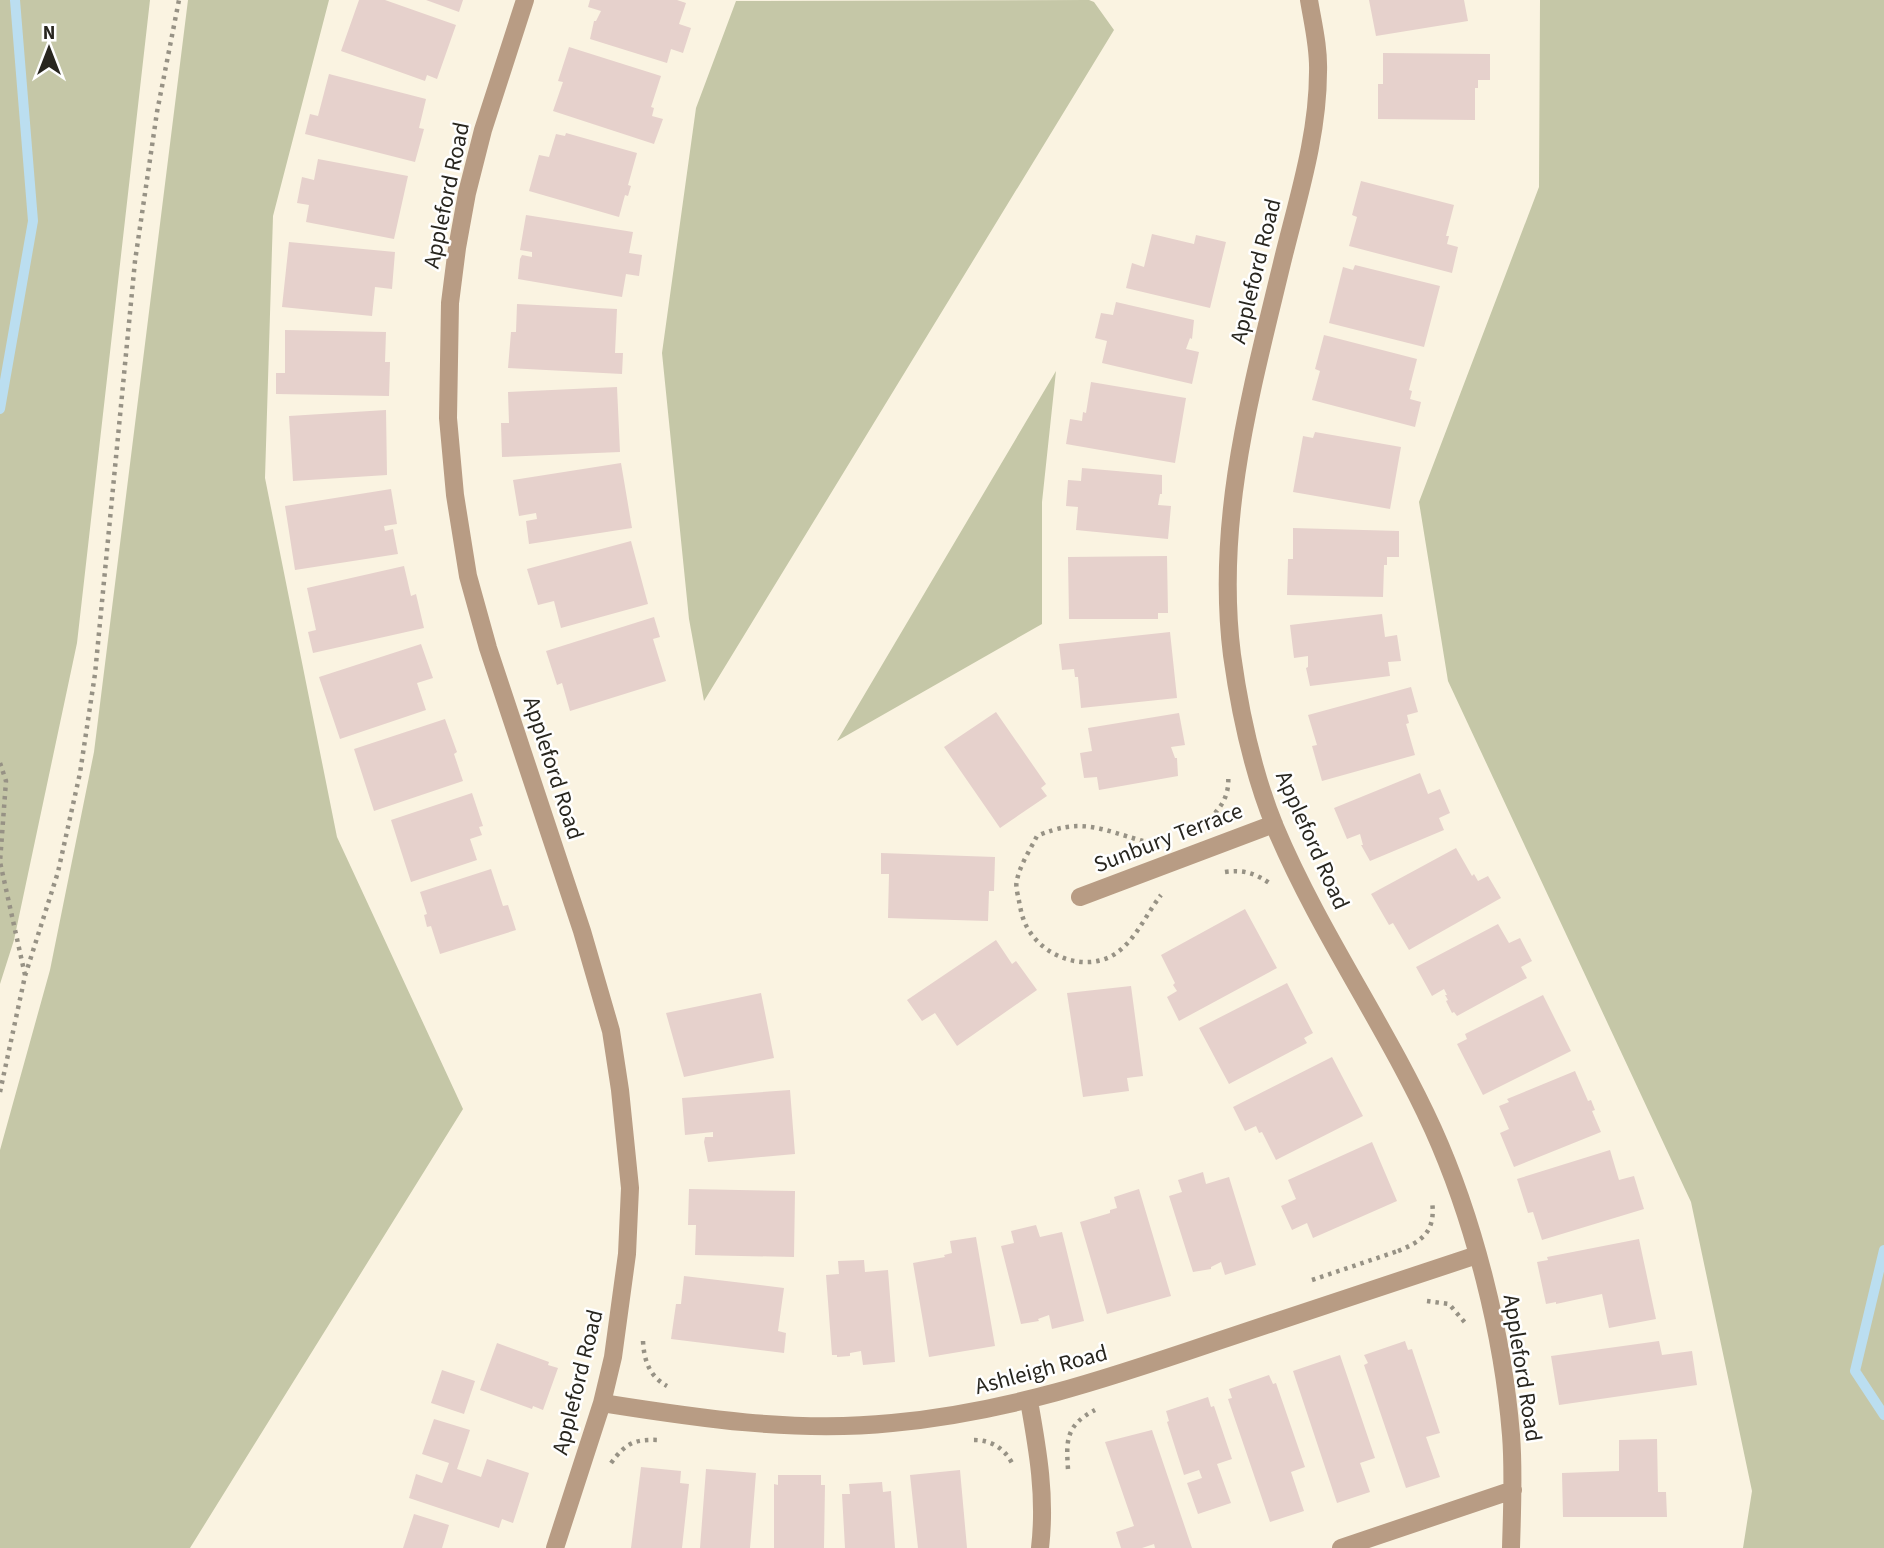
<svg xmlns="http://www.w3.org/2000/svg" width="1884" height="1548" font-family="'Source Sans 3',sans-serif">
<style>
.forest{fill:#c5c7a7}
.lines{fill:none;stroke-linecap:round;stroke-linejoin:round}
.stream{stroke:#bbdef0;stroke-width:10}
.building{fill:#e6d1cc}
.path{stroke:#979285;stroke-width:4.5;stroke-dasharray:3.5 5;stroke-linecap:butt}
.minor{stroke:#b89c84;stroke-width:18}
.labels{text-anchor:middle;stroke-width:5;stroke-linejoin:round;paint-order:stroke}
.street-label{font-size:23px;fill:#28261f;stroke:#fff}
</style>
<rect width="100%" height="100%" fill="#faf3e1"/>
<!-- forest -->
<path class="forest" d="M 0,0 L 150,0 L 77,643 L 14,940 L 0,984 Z
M 188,0 L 329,0 L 273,216 L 265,478 L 337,837 L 463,1109 L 190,1548 L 0,1548 L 0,1150 L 50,970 L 94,752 Z
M 1089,0 L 1094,2 L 1114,30 L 704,701 L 689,619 L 662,353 L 696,108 L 736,1 Z
M 1540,0 L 1884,0 L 1884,1548 L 1743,1548 L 1752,1491 L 1691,1202 L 1448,681 L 1419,502 L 1539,187 Z
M 1056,371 L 1042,502 L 1042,624 L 837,741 Z"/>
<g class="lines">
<!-- stream -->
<path class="stream" d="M 0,409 L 33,221 L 15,0
M 1884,1250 L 1855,1371 L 1884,1415"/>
</g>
<!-- building -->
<path class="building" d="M 359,0 L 385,0 L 456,25 L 437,79 L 427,75 L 425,81 L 341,51 Z
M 426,0 L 463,0 L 459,12 Z
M 590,0 L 677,0 L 686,3 L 679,24 L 691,28 L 683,53 L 671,49 L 667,63 L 590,39 L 594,21 L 596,21 L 601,11 L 588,7 Z
M 1369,0 L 1464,0 L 1468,21 L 1376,36 Z
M 569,47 L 661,76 L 651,107 L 654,108 L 652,116 L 663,119 L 654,144 L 553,111 L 563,82 L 558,81 Z
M 1383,53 L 1490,54 L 1490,80 L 1478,80 L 1478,88 L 1475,88 L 1475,120 L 1378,119 L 1378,84 L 1383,84 Z
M 329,74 L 426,99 L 419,128 L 424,129 L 415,162 L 305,134 L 310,114 L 318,116 Z
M 566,133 L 637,153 L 628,185 L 631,186 L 628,196 L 625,195 L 619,217 L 529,191 L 539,155 L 549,157 L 556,134 L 565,136 Z
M 318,159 L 408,176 L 394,239 L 306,222 L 309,205 L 297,203 L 302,177 L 314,180 Z
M 1361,181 L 1454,205 L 1446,236 L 1449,236 L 1447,244 L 1458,247 L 1452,273 L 1349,246 L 1357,217 L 1352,215 Z
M 526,215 L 633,232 L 629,253 L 642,255 L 639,276 L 626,274 L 622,297 L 518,279 L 520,259 L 522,255 L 532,257 L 532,252 L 520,250 Z
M 1152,234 L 1194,244 L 1196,235 L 1226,242 L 1210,308 L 1126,288 L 1132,263 L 1144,267 Z
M 289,242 L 395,252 L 392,289 L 375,287 L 372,316 L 282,307 Z
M 1355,265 L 1440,286 L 1424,347 L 1329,323 L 1343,267 L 1353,270 Z
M 1116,302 L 1194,320 L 1192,339 L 1190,338 L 1186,349 L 1199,352 L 1192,384 L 1102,363 L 1107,341 L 1095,338 L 1101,313 L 1113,315 Z
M 517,304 L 617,309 L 615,353 L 623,353 L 622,374 L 508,368 L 511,332 L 516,332 Z
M 285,330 L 386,332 L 385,362 L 390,362 L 389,396 L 276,394 L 276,373 L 285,373 Z
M 1324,335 L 1417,359 L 1409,390 L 1412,391 L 1410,399 L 1421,402 L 1415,427 L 1312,400 L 1320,371 L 1315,369 Z
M 1091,382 L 1186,398 L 1175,463 L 1066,444 L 1070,419 L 1082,421 L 1083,412 L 1086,413 Z
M 617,387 L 620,452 L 502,457 L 501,423 L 509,423 L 508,392 Z
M 386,410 L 387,475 L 293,481 L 289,416 Z
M 1315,432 L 1401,447 L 1390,509 L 1293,492 L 1303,436 L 1313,438 Z
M 621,463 L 632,528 L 529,544 L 526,521 L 537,519 L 536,513 L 519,516 L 513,480 Z
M 1082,468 L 1162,475 L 1162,494 L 1160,494 L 1158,505 L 1171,506 L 1168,539 L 1076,530 L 1078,507 L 1066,506 L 1068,480 L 1081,481 Z
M 391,489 L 397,524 L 384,526 L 385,531 L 393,529 L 398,554 L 295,570 L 285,506 Z
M 1293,528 L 1399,531 L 1399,557 L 1387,557 L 1387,565 L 1384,565 L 1383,597 L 1287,595 L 1288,559 L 1293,559 Z
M 631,541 L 648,604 L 561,628 L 554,601 L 538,605 L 527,569 Z
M 1167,556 L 1168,613 L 1158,613 L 1158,619 L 1069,619 L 1068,557 Z
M 404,566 L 411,596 L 416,594 L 424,628 L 313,653 L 308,632 L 316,630 L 307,588 Z
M 1382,614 L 1385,637 L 1397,635 L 1401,661 L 1388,662 L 1390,676 L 1310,686 L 1306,668 L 1308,667 L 1308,656 L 1294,658 L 1290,625 Z
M 654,617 L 660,637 L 653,639 L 666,681 L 570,711 L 562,683 L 557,685 L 546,651 Z
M 1170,632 L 1177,698 L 1081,708 L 1078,677 L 1075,677 L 1074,669 L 1062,670 L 1059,644 Z
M 421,644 L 433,678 L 417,683 L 426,710 L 340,739 L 319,677 Z
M 1411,687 L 1418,712 L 1407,715 L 1409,723 L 1406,724 L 1415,755 L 1322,781 L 1312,746 L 1317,745 L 1308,715 Z
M 996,712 L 1046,784 L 1041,788 L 1047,796 L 1000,828 L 944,747 Z
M 1179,713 L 1185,745 L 1171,747 L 1175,758 L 1177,758 L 1178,776 L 1099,790 L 1097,777 L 1084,778 L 1080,753 L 1092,751 L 1088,728 Z
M 445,719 L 457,752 L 454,754 L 463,781 L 374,811 L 354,749 Z
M 1420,773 L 1428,794 L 1440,789 L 1450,813 L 1439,818 L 1444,830 L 1370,861 L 1361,845 L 1363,845 L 1360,834 L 1347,839 L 1334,808 Z
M 472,793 L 483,826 L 479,827 L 482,835 L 470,839 L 477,860 L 411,882 L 391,820 Z
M 1456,848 L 1472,876 L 1474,874 L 1478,881 L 1488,876 L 1501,898 L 1409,950 L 1393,923 L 1389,925 L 1371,894 Z
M 881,853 L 995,857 L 994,891 L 989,891 L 988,921 L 888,918 L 889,874 L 881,874 Z
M 491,869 L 503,906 L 508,905 L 516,930 L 440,954 L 431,926 L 427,927 L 424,915 L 427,914 L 420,892 Z
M 1245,909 L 1277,968 L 1179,1021 L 1167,997 L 1177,991 L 1173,985 L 1175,983 L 1161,955 Z
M 1498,924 L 1509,943 L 1520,938 L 1532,961 L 1521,967 L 1527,978 L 1457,1016 L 1454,1012 L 1452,1013 L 1446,1001 L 1448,1000 L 1445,995 L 1447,995 L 1444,989 L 1432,996 L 1416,967 Z
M 996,940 L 1012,964 L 1016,961 L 1037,990 L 957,1046 L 935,1013 L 922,1021 L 907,1000 Z
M 1287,983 L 1313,1033 L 1304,1038 L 1307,1043 L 1229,1084 L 1199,1028 Z
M 1131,986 L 1143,1076 L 1127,1078 L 1129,1091 L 1083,1097 L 1067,993 Z
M 761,993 L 774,1058 L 684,1077 L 666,1013 Z
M 1543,995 L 1571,1051 L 1483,1095 L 1457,1044 L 1467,1039 L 1465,1034 Z
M 1332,1057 L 1363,1116 L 1276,1160 L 1262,1132 L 1259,1133 L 1256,1126 L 1245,1131 L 1233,1107 Z
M 1575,1071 L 1588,1101 L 1591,1100 L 1595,1110 L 1592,1111 L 1601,1132 L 1514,1167 L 1500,1133 L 1509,1129 L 1499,1106 L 1509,1102 L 1507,1099 Z
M 790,1090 L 795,1154 L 708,1162 L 704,1142 L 705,1137 L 713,1137 L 713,1132 L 685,1135 L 682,1098 Z
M 1372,1142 L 1397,1201 L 1313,1238 L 1307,1223 L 1292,1230 L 1281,1206 L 1296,1199 L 1288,1180 Z
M 1610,1150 L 1619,1180 L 1634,1176 L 1644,1209 L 1542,1240 L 1533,1212 L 1528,1213 L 1517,1179 Z
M 1203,1172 L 1206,1184 L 1229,1177 L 1256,1265 L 1225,1275 L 1221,1262 L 1211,1267 L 1211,1269 L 1193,1272 L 1169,1196 L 1182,1192 L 1178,1180 Z
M 689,1189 L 795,1191 L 794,1257 L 695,1255 L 696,1225 L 688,1225 Z
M 1139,1189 L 1171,1296 L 1107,1314 L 1080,1222 L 1110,1213 L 1110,1210 L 1117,1208 L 1114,1197 Z
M 1036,1225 L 1040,1237 L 1062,1232 L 1084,1321 L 1052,1329 L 1049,1315 L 1038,1319 L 1039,1321 L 1021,1324 L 1001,1246 L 1014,1243 L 1011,1231 Z
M 976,1237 L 995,1346 L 929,1357 L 913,1263 L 945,1257 L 944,1255 L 952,1253 L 950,1241 Z
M 1639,1239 L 1656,1319 L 1609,1328 L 1602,1294 L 1556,1304 L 1556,1302 L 1546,1304 L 1537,1262 L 1548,1260 L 1547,1257 Z
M 864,1260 L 865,1272 L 888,1270 L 895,1362 L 863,1365 L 861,1351 L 850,1353 L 850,1356 L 837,1357 L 837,1355 L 832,1355 L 826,1275 L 839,1274 L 838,1261 Z
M 684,1276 L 784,1288 L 778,1331 L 786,1333 L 784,1353 L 671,1339 L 676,1304 L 681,1304 Z
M 1405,1341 L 1408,1350 L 1412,1349 L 1440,1433 L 1426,1437 L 1440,1477 L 1406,1488 L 1364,1365 L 1368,1363 L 1364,1355 Z
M 1659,1341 L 1662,1355 L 1692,1351 L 1697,1385 L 1559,1405 L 1551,1356 Z
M 497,1343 L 549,1362 L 548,1365 L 558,1368 L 543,1410 L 533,1406 L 532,1409 L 480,1390 Z
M 1340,1355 L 1375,1458 L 1360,1463 L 1370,1492 L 1337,1503 L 1293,1371 Z
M 442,1370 L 475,1381 L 464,1414 L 431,1403 Z
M 1269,1375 L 1273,1384 L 1276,1383 L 1305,1467 L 1291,1472 L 1304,1511 L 1270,1522 L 1228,1399 L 1232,1398 L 1229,1389 Z
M 1208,1397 L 1211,1407 L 1214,1406 L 1232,1459 L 1217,1464 L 1231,1503 L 1198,1514 L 1187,1483 L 1202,1478 L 1199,1470 L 1184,1475 L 1167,1422 L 1169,1421 L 1166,1411 Z
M 434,1419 L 470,1430 L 457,1469 L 481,1477 L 487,1459 L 529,1473 L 513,1523 L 502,1519 L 499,1528 L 409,1498 L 416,1474 L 442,1483 L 449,1463 L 422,1454 Z
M 1152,1430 L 1192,1548 L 1155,1548 L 1154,1544 L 1142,1548 L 1121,1548 L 1116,1532 L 1134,1526 L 1105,1442 Z
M 1657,1439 L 1658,1492 L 1666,1492 L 1667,1517 L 1563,1517 L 1562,1473 L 1619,1471 L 1619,1440 Z
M 641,1467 L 681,1471 L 680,1483 L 689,1484 L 682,1548 L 631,1548 Z
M 706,1469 L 756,1473 L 750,1548 L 700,1548 Z
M 960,1470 L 967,1548 L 918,1548 L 910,1475 Z
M 778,1475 L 821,1475 L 821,1485 L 825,1485 L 824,1548 L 774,1548 L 774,1484 L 778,1485 Z
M 882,1482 L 883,1492 L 891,1491 L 895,1548 L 845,1548 L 842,1494 L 850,1494 L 849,1484 Z
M 414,1514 L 449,1525 L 442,1548 L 403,1548 Z"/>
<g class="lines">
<!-- path -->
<path class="path" d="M 0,763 L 6,781 L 0,862 L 25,975
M 1209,819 C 1222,807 1230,794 1228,775
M 1152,841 L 1143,841 C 1100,829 1081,817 1037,836 C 1030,850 1020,865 1017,880 C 1015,886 1018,895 1019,901 C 1021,912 1023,922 1030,932 C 1048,960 1092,973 1119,951 C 1137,937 1147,913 1161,895
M 1225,872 C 1244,869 1257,874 1272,885
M 0,1092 L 25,976 L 58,872 L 80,773 L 95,674 L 135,261 L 157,112 L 179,0
M 1398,1251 C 1423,1241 1436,1231 1432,1201
M 1312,1280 L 1398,1251
M 1427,1301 L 1449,1304 L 1467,1325
M 643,1341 C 644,1360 649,1376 667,1386
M 974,1440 C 991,1440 1004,1448 1012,1463
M 611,1463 C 626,1443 634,1439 659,1440
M 1068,1469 C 1066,1440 1066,1425 1095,1410"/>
<!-- minor -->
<path class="minor" d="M 525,0 L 483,130 L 467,193 L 457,248 L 450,303 L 448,418 L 455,495 L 468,576 L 488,648 L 582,931 L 611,1031 L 620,1090 L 630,1188 L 627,1254 L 613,1357 L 602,1403 L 555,1548
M 1309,0 C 1313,24 1319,48 1318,72 C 1318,137 1297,201 1282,263 C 1251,392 1215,521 1232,655 C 1240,713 1253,773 1275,827 C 1319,932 1386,1026 1433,1129 C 1474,1220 1503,1335 1511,1435 C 1514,1472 1512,1510 1511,1548
M 1080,897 L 1274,824
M 1029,1401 C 1038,1451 1046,1497 1040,1548
M 602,1403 C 697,1418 795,1433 892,1423 C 1008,1412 1106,1379 1215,1342 C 1302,1313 1390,1284 1477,1255
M 1341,1548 L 1513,1490"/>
</g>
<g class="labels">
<!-- street labels -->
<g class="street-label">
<text transform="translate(446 195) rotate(-78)" y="8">Appleford Road</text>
<text transform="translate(1255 271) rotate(-76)" y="8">Appleford Road</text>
<text transform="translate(554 768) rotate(72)" y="8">Appleford Road</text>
<text transform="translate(1168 837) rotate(-21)" y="8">Sunbury Terrace</text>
<text transform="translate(1313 840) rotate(66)" y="8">Appleford Road</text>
<text transform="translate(1523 1368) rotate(81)" y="8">Appleford Road</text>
<text transform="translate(1041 1369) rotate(-15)" y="8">Ashleigh Road</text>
<text transform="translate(577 1382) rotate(-76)" y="8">Appleford Road</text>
</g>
</g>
<!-- north arrow -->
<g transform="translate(49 49)" stroke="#ffffff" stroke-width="5" paint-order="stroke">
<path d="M0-5L12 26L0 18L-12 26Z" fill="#28261f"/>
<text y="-10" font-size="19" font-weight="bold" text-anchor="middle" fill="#28261f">N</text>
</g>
</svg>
